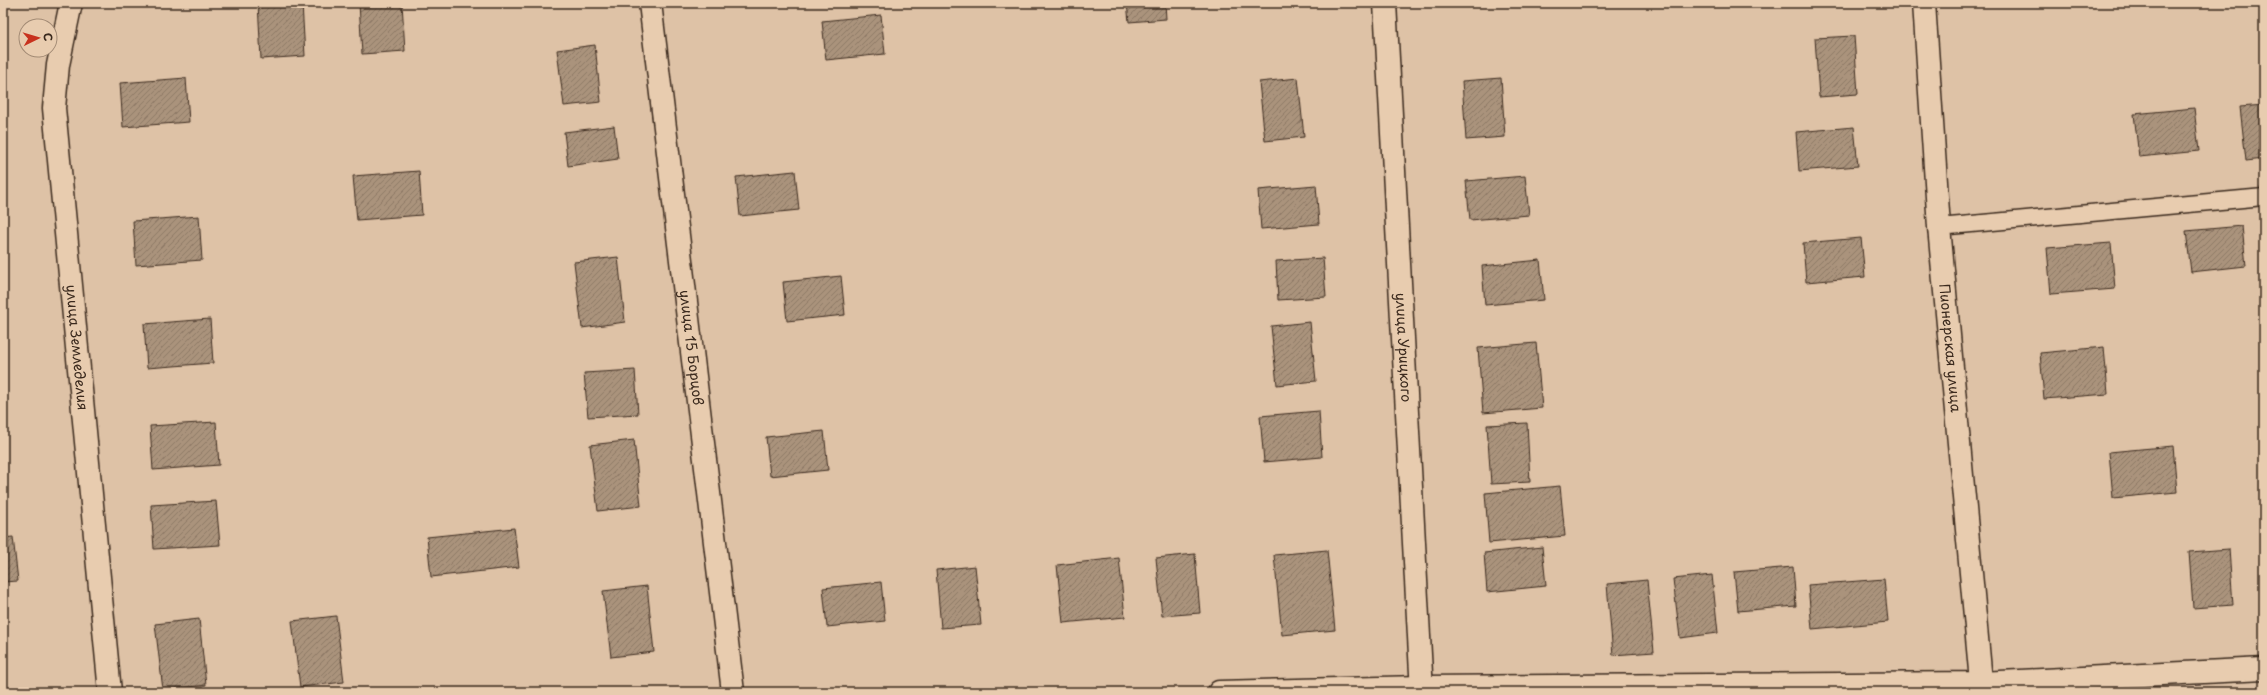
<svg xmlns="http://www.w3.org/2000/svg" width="2267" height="695" font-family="'Playpen Sans',sans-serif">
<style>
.building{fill:url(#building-hatch);stroke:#3b2a1e}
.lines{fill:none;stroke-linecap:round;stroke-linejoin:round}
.service-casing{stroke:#3b2a1e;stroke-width:19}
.minor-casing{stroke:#3b2a1e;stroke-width:25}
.tertiary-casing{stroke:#3b2a1e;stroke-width:25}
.service{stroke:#e8ccaf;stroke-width:16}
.minor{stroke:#e8ccaf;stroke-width:22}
.tertiary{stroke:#e8ccaf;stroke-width:22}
.labels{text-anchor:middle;stroke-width:3.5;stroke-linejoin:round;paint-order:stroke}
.street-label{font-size:14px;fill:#3b2a1e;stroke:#e8ccaf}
</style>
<defs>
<pattern id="building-hatch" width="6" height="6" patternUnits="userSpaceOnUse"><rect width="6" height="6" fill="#aa937c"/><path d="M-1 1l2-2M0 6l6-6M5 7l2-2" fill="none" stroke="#8c7865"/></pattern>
</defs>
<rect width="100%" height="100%" fill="#dec2a6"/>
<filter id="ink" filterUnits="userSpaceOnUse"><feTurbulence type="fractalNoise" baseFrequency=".025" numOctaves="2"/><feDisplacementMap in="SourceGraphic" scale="8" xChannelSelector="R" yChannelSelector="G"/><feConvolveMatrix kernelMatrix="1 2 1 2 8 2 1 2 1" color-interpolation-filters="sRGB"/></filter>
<g filter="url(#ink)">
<!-- building -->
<path class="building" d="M 258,3 L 302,3 L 305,56 L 261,59 Z
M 359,3 L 402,3 L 405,51 L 362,54 Z
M 1127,3 L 1165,3 L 1166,19 L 1129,22 Z
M 1462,3 L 1502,3 L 1463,6 Z
M 881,15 L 885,54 L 826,60 L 822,21 Z
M 1854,36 L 1858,94 L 1819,97 L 1815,38 Z
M 595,45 L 601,102 L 564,106 L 557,50 Z
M 186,78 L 189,122 L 123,127 L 120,83 Z
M 1298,78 L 1304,137 L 1265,141 L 1259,82 Z
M 1501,78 L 1505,137 L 1466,140 L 1462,81 Z
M 2264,105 L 2264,159 L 2246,161 L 2240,107 Z
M 2194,108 L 2199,151 L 2139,157 L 2134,114 Z
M 614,126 L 618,159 L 568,166 L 564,132 Z
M 1854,127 L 1858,166 L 1799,171 L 1796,132 Z
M 419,171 L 422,215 L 357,220 L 353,176 Z
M 795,171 L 799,210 L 740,216 L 736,177 Z
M 1525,176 L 1529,215 L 1470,220 L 1466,181 Z
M 1316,185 L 1319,224 L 1261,229 L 1258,190 Z
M 199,216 L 202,260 L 136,265 L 133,221 Z
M 2242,226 L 2246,266 L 2191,272 L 2186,231 Z
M 1861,238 L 1865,277 L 1806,282 L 1803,243 Z
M 2111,243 L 2115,289 L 2051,294 L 2047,248 Z
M 618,257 L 625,322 L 582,328 L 574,262 Z
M 1323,258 L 1326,297 L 1278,300 L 1276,261 Z
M 1540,260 L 1544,300 L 1485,305 L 1482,266 Z
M 841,276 L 845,315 L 787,321 L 783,282 Z
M 210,319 L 213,363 L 147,368 L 144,324 Z
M 1310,322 L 1316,381 L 1277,385 L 1271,326 Z
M 1536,343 L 1542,408 L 1483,413 L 1478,348 Z
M 2104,347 L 2108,394 L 2044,399 L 2040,353 Z
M 635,370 L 638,414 L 588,417 L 584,373 Z
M 1319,411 L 1322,457 L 1264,462 L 1260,416 Z
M 216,422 L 219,465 L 153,470 L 150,426 Z
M 1527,423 L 1530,482 L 1491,484 L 1487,425 Z
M 824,431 L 828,470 L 770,476 L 766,437 Z
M 634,440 L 641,506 L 598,511 L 590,445 Z
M 2173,446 L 2177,492 L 2113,498 L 2109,452 Z
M 3,463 L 7,516 L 3,516 Z
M 1560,486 L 1565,536 L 1489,543 L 1485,493 Z
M 216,501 L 220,545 L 154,549 L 151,505 Z
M 514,528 L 519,567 L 431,577 L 427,537 Z
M 13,537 L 18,581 L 3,582 L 3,538 Z
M 1542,547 L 1546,586 L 1487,592 L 1484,553 Z
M 2229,549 L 2233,605 L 2193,608 L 2189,552 Z
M 1327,550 L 1335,630 L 1282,635 L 1274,555 Z
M 1195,554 L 1200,613 L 1162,616 L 1156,558 Z
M 1119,558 L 1125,617 L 1063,623 L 1057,565 Z
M 975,566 L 981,625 L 941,628 L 936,570 Z
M 1793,567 L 1796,606 L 1738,611 L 1734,572 Z
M 1712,575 L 1718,633 L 1680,638 L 1673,579 Z
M 1884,579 L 1888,622 L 1812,629 L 1808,585 Z
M 1647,580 L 1654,652 L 1613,655 L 1607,584 Z
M 881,582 L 885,621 L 827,627 L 823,588 Z
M 647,586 L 654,652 L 611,657 L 603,591 Z
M 336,616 L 344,682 L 300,687 L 292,621 Z
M 199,619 L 206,685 L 163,690 L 155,624 Z"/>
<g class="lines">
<!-- service casing -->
<g class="service-casing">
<path id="service" d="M 1939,227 L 2264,197"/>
</g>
<!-- minor casing -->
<g class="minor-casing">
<g id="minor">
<path id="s1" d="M 71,3 L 58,65 L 54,108 L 110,692"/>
<path id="s2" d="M 650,3 L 733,692"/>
<path id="s3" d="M 1924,3 L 1939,227 L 1982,692"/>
<path d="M 1219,692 L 1422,687 L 1981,683 L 2264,669"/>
</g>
</g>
<!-- tertiary casing -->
<g class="tertiary-casing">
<g id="tertiary">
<path id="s4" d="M 1385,3 L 1422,692"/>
</g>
</g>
<!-- service -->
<use href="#service" class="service"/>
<!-- minor -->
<use href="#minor" class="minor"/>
<!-- tertiary -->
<use href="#tertiary" class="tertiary"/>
</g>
</g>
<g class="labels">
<!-- street labels -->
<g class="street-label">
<text dy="5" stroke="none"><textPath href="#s1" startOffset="347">улица Земледелия</textPath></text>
<text dy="5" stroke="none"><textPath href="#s4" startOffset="345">улица Урицкого</textPath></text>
<text dy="5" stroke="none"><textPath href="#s2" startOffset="347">улица 15 Борцов</textPath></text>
<text dy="5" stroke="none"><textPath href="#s3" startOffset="346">Пионерская улица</textPath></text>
</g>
</g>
<!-- margin -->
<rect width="2267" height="695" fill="none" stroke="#e8ccaf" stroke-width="16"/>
<rect x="8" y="8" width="2251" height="679" fill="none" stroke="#3b2a1e" stroke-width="1.5" filter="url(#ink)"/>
<!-- north arrow -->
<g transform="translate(38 38) rotate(85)"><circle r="19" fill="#e8ccaf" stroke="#a38b75"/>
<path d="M0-3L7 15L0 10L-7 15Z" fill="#c8321e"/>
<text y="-6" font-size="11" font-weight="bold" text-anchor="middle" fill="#3b2a1e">С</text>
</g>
</svg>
